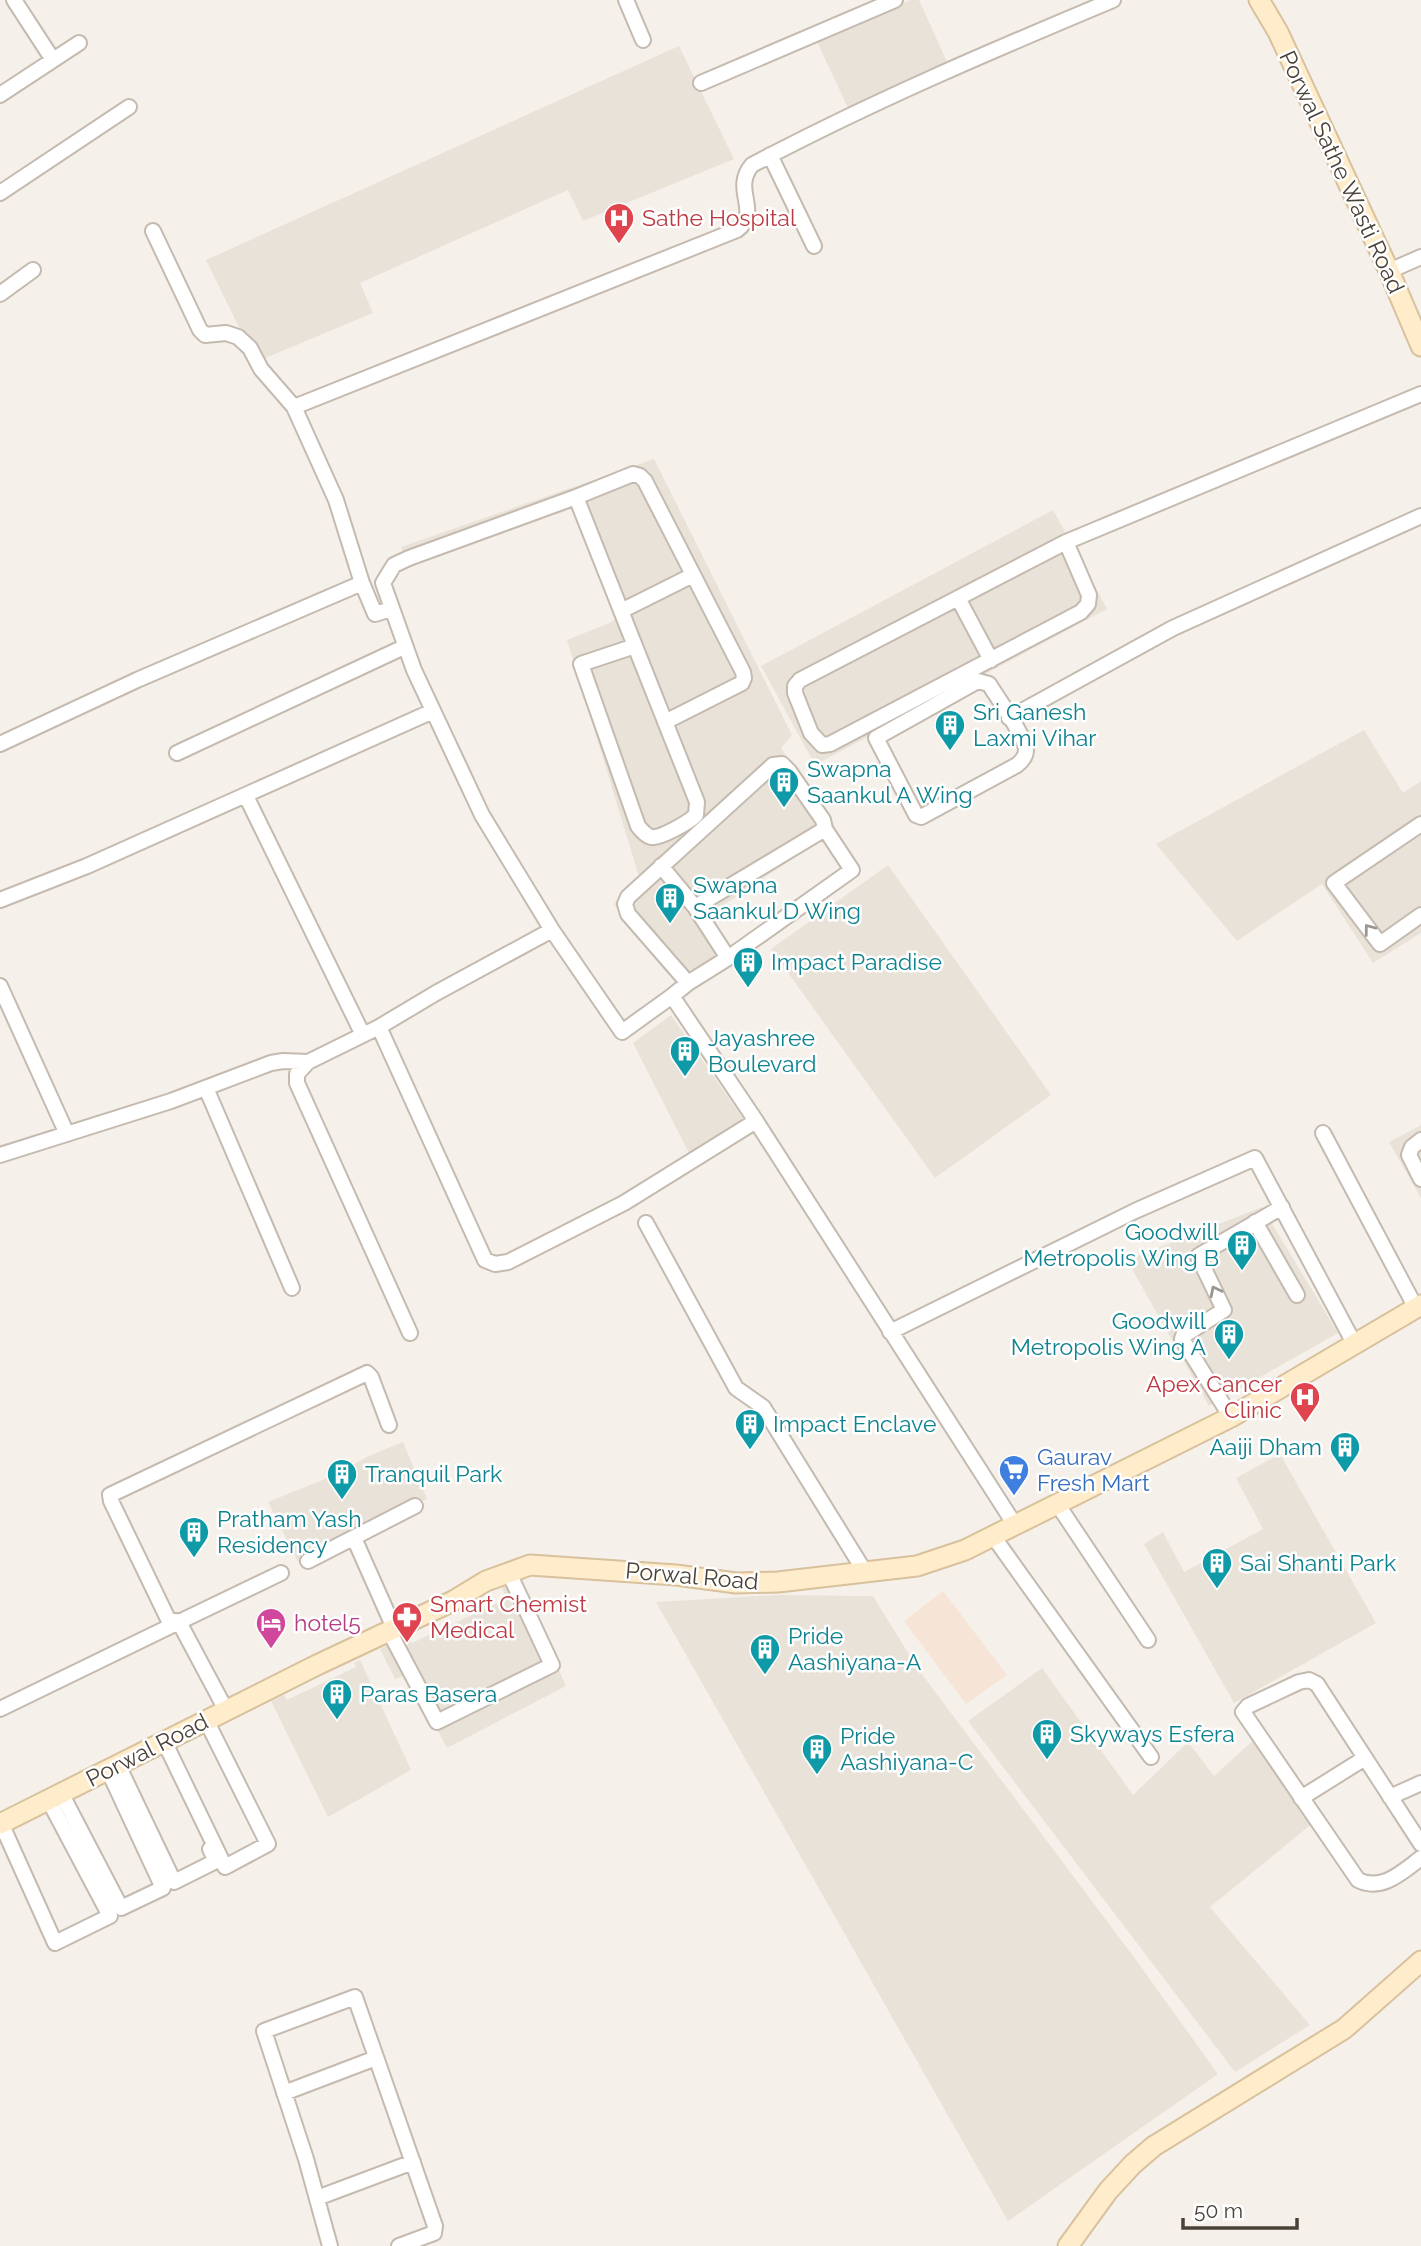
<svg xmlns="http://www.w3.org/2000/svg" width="1421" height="2246" font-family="Raleway,sans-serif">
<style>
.residential{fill:#e9e2d8}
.commercial{fill:#f6e5d6}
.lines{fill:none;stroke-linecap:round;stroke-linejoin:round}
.street-casing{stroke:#c4baaf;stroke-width:18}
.secondary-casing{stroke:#d8c19c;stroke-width:23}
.street{stroke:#fff;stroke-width:14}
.secondary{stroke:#ffeccb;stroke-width:19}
.oneway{stroke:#9b9692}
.labels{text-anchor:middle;stroke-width:5;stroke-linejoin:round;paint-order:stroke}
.street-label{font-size:23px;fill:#494138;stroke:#fff}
.health-label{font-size:23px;fill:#be3a42;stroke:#fff;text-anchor:start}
.culture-label{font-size:23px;fill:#0d838f;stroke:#fff;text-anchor:start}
.shop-label{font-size:23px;fill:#366cbe;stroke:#fff;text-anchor:start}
.hotel-label{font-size:23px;fill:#b23c85;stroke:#fff;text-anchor:start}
</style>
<rect width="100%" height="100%" fill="#f5f1ea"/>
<!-- residential -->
<path class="residential" d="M 910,0 L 919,0 L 948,64 L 849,110 L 817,42 Z
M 679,46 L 734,159 L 583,221 L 568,190 L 360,283 L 373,313 L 256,362 L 206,260 Z
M 654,459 L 792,735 L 781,748 L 836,830 L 701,920 L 729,960 L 687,996 L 614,904 L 640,880 L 567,640 L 612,622 L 620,614 L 571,509 L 408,567 L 401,547 Z
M 1053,510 L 1107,609 L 815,765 L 761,666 Z
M 1364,730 L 1403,793 L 1421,781 L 1421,933 L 1373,963 L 1322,884 L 1237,941 L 1156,844 Z
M 888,865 L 1051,1095 L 935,1178 L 771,949 Z
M 671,1015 L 744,1120 L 690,1155 L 633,1043 Z
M 1421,1125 L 1421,1198 L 1389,1142 Z
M 1262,1207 L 1338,1333 L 1209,1406 L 1127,1260 Z
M 403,1442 L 427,1499 L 298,1562 L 268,1502 L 332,1476 L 371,1455 Z
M 1280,1454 L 1376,1623 L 1234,1703 L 1144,1544 L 1163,1532 L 1184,1572 L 1263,1529 L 1236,1478 Z
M 518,1580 L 566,1686 L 447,1748 L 408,1675 L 395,1679 L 380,1649 L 406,1636 L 412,1643 L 506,1599 L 502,1588 Z
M 775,1595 L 873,1596 L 918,1669 L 1136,1960 L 1218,2074 L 1008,2221 L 656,1602 Z
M 360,1660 L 411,1770 L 328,1817 L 271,1701 L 284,1695 L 287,1700 L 356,1667 L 354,1663 Z
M 1042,1668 L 1133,1795 L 1188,1742 L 1214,1776 L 1261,1733 L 1319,1818 L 1210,1907 L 1310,2025 L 1235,2072 L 968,1721 Z"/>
<!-- commercial -->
<path class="commercial" d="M 943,1591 L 1007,1675 L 966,1704 L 904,1621 Z"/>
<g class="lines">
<!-- street casing -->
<g class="street-casing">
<path id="street" d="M 14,0 L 53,60
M 626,0 L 643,40
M 701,83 L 895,0
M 0,95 L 79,43
M 770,155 L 814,246
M 0,193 L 129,107
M 153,231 L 200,330 L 205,335 L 226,333 L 238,337 L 250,348 L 261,369 L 294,407
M 1389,271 L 1421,257
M 0,294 L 33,270
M 576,497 L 633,474 L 640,476 L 645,481 L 743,672 L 744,678 L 742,683 L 665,722
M 1066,542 L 800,680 L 795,686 L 795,693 L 811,733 L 822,745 L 830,744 L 1081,612 L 1088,604 L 1089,595 L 1066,542 L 1421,394
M 362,583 L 375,614 L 391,609
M 958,598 L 991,660
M 621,611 L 693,575
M 635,646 L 697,802 L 696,815 C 689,822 660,839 651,837 C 645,835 641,830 638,826 L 581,664 L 635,646 L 576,497 L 409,558 L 394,565 L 383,583 L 414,670 L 482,815 L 552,930 L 622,1032 L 672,996 L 756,1121 L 1015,1525
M 978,681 L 989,684 C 997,697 1026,738 1026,750 C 1026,757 1022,761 1017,765 L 921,817 L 916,815 L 876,738 Z
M 1009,718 L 1173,628 L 1421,516
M 0,744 L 137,680 L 362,583 L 336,500 L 294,407 L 737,230 C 762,211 731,190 752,165 C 869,103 991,51 1113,0
M 177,753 L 404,647
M 246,796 L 363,1035
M 1421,824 L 1334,883 L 1380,944 L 1421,915
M 661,866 L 695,907 L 728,958 L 688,983 L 672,996
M 0,900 L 87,866 L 433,711
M 728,958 L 852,870 L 825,829
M 688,983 L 628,914 L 625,904 L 628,897 L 773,765 L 782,764 L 789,771 L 823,820 L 825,829 L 695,907
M 0,986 L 67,1134
M 379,1027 L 485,1260 L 495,1264 L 508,1262 L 624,1203 L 756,1121
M 308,1062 L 297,1074 L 297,1083 L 410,1333
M 206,1088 L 292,1288
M 1323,1133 L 1416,1308
M 1421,1140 L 1412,1147 L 1409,1155 L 1421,1179
M 0,1155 L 171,1101 L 271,1063 L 283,1061 L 308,1062 L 379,1027 L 436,993 L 552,930
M 1255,1222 L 1297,1295
M 646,1223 L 736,1388 L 763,1407 L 865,1572
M 890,1332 L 1135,1211 L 1255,1158 L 1355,1345
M 1231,1417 L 1182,1339 L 1183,1336 L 1224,1310 L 1198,1256 L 1282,1207
M 1058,1505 L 1148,1640
M 993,1536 L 1151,1757
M 354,1538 L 394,1628
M 308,1561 L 415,1506
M 281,1573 L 179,1622 L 168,1619 L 111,1501 L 110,1495 L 367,1373 L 371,1377 L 389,1425
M 389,1631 L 437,1722 L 552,1665 L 509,1573
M 0,1709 L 179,1622 L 226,1710
M 164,1741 L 225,1867 L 268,1844 L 206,1720
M 118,1765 L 174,1882 L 216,1861 L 210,1849
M 61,1793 L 121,1908 L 163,1888 L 108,1770
M 1390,1797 L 1421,1783
M 1301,1798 L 1365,1758
M 1,1823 L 55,1943 L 110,1916 L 48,1799
M 1421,1844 L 1317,1684 L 1309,1680 L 1299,1682 L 1248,1706 L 1243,1712 L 1358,1880 C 1382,1892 1402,1872 1421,1858
M 284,2093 L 376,2058
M 317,2198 L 413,2162
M 330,2246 L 306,2159 L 264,2031 L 355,1997 L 435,2226 L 434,2233 L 399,2246"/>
</g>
<!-- secondary casing -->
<g class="secondary-casing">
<path id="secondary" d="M 1259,0 L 1278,32 L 1389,271 L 1421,346
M 0,1824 L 317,1665 L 453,1601 L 486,1581 L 530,1565 L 676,1575 L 736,1583 L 778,1582 L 917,1566 L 965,1550 L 1231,1417 L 1421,1305
M 1068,2246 L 1108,2191 L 1133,2164 L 1154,2146 L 1344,2029 L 1421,1961"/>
</g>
<!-- street -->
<use href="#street" class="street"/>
<!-- secondary -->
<use href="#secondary" class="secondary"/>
</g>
<!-- one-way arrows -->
<defs><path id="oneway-chevron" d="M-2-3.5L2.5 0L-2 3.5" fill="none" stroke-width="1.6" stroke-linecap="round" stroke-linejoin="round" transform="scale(1.75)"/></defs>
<g class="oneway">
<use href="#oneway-chevron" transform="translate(1369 929) rotate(-127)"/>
<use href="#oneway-chevron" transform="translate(1215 1291) rotate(-117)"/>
</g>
<!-- icons -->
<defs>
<g id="hospital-pin" transform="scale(1.575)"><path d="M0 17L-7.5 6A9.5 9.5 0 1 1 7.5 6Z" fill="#e0444e" stroke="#fff"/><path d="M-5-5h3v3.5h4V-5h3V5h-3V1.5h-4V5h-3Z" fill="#fff"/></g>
<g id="building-pin" transform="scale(1.575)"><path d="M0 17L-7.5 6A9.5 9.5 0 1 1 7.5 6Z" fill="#0f9aa8" stroke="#fff"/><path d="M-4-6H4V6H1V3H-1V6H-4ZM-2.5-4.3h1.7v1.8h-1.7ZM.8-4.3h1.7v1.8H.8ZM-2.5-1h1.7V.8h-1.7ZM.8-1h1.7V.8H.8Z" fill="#fff"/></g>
<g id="supermarket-pin" transform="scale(1.575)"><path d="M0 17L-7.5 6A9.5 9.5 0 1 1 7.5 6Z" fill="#3f7fe0" stroke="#fff"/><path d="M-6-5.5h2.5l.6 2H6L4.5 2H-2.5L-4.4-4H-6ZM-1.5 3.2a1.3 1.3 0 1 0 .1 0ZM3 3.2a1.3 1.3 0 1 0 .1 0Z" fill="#fff"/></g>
<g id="pharmacy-pin" transform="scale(1.575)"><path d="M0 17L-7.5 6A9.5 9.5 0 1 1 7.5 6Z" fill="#e0444e" stroke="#fff"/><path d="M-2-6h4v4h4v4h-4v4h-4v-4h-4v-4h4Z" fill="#fff"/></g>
<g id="hotel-pin" transform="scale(1.575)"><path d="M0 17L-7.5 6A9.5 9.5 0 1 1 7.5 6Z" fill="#d1479c" stroke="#fff"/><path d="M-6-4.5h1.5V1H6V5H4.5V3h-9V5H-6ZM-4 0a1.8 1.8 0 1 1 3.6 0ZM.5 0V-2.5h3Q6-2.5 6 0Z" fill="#fff"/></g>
</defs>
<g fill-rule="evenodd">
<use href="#hospital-pin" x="619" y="218"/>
<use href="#building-pin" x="950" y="725"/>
<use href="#building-pin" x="784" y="782"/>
<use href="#building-pin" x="670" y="898"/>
<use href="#building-pin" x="748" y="962"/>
<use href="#building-pin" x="685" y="1051"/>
<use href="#building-pin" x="1242" y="1245"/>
<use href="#building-pin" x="1229" y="1334"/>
<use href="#hospital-pin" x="1305" y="1397"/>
<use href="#building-pin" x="750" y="1424"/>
<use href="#building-pin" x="1345" y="1447"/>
<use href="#supermarket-pin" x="1014" y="1470"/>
<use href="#building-pin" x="342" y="1474"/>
<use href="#building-pin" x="194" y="1532"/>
<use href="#building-pin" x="1217" y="1563"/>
<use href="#pharmacy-pin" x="407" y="1617"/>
<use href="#hotel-pin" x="271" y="1623"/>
<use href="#building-pin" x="765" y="1649"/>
<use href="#building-pin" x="337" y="1694"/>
<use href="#building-pin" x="1047" y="1734"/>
<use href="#building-pin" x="817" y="1749"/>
</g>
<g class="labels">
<!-- street labels -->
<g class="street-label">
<text transform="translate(1342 172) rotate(65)" y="8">Porwal Sathe Wasti Road</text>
<text transform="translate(692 1576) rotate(5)" y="8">Porwal Road</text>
<text transform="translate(147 1750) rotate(-27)" y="8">Porwal Road</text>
</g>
<!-- health labels -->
<g class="health-label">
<text x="642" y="226">Sathe Hospital</text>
<text x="1282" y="1392" text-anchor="end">Apex Cancer<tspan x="1282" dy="26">Clinic</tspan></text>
<text x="430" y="1612">Smart Chemist<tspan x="430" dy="26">Medical</tspan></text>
</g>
<!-- culture labels -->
<g class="culture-label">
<text x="973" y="720">Sri Ganesh<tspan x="973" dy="26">Laxmi Vihar</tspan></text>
<text x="807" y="777">Swapna<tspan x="807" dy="26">Saankul A Wing</tspan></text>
<text x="693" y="893">Swapna<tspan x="693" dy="26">Saankul D Wing</tspan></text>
<text x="771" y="970">Impact Paradise</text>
<text x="708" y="1046">Jayashree<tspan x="708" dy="26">Boulevard</tspan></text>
<text x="1219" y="1240" text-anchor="end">Goodwill<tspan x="1219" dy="26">Metropolis Wing B</tspan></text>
<text x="1206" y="1329" text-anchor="end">Goodwill<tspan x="1206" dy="26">Metropolis Wing A</tspan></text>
<text x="773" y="1432">Impact Enclave</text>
<text x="1322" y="1455" text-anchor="end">Aaiji Dham</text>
<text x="365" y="1482">Tranquil Park</text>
<text x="217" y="1527">Pratham Yash<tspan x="217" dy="26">Residency</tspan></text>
<text x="1240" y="1571">Sai Shanti Park</text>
<text x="788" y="1644">Pride<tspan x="788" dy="26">Aashiyana-A</tspan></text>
<text x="360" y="1702">Paras Basera</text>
<text x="1070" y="1742">Skyways Esfera</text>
<text x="840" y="1744">Pride<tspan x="840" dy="26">Aashiyana-C</tspan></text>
</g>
<!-- shop labels -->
<g class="shop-label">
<text x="1037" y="1465">Gaurav<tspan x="1037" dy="26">Fresh Mart</tspan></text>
</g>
<!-- hotel labels -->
<g class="hotel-label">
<text x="294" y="1631">hotel5</text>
</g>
</g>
<!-- scale -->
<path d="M1183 2218v10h114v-10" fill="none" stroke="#494138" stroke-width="3.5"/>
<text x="1194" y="2218" font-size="21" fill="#494138" stroke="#ffffff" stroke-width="5" paint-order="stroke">50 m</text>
</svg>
